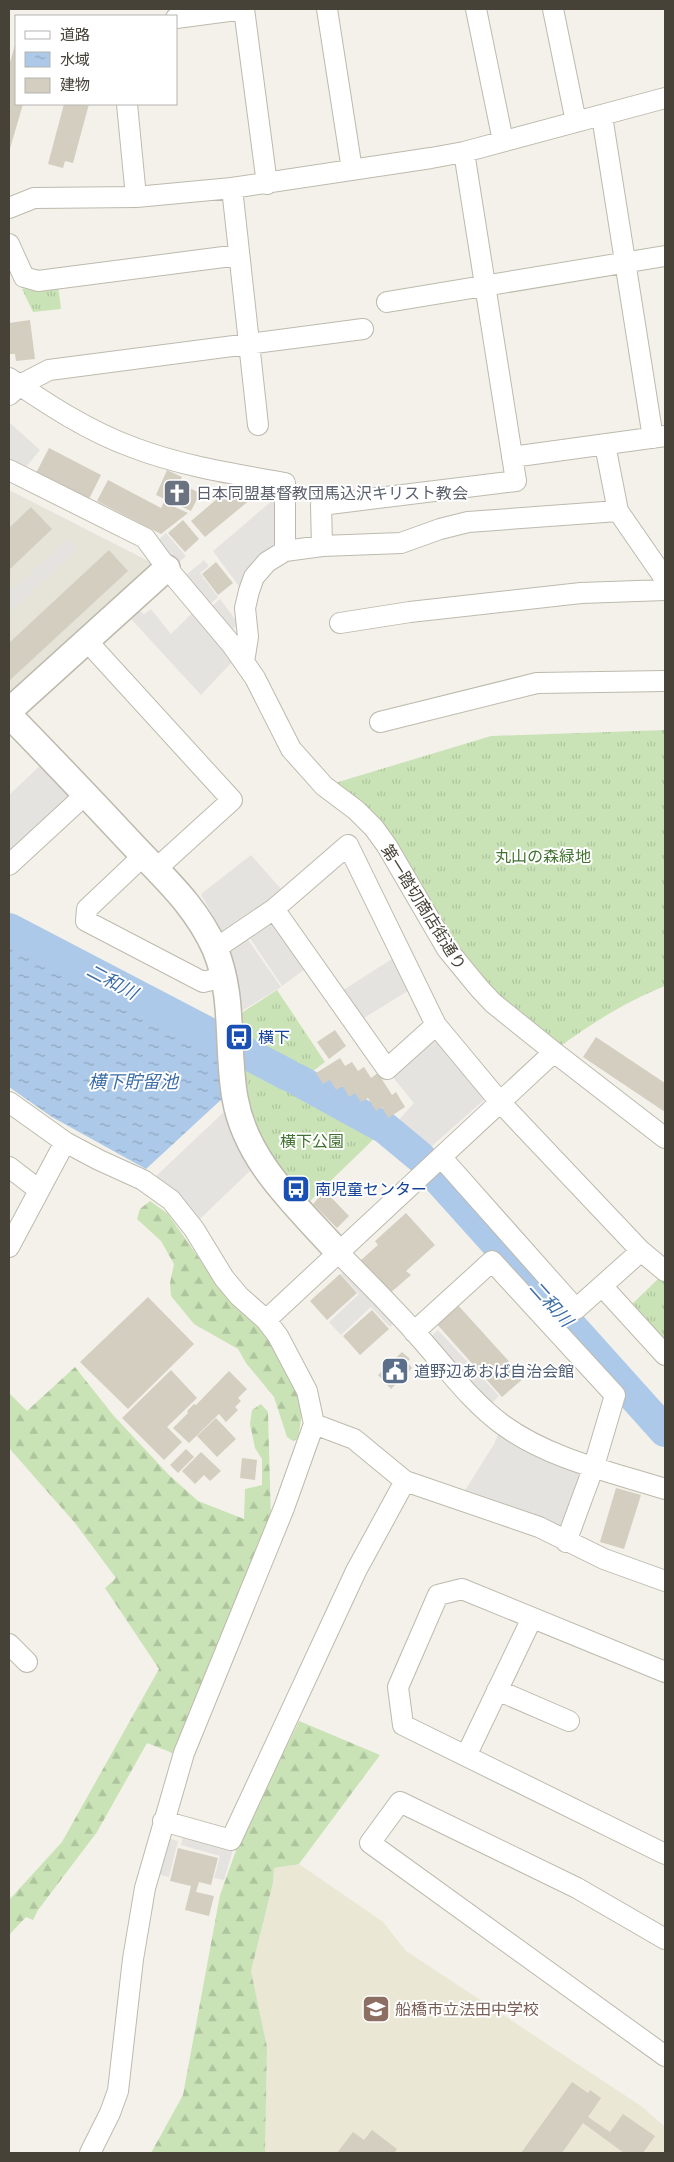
<svg xmlns="http://www.w3.org/2000/svg" width="674" height="2162" font-family="Rubik,'Noto Sans JP',sans-serif">
<style>
.residential{fill:#e6e3d8}
.education{fill:#eae7d4}
.grass{fill:url(#grass-tufts)}
.forest{fill:url(#forest-firs)}
.parking{fill:#e5e3e0}
.water{fill:url(#water-ripples)}
.lines{fill:none;stroke-linecap:round;stroke-linejoin:round}
.river{stroke:#acc9e9;stroke-width:32}
.building{fill:#d3cec0}
.minor-casing{stroke:#bdbaad;stroke-width:22}
.tertiary-casing{stroke:#bdbaad;stroke-width:28}
.minor{stroke:#fff;stroke-width:20}
.tertiary{stroke:#fff;stroke-width:25}
.labels{text-anchor:middle;stroke-width:4;stroke-linejoin:round;paint-order:stroke}
.worship-label{font-size:16px;fill:#5b616d;stroke:#fff;text-anchor:start}
.park-label{font-size:16px;fill:#427231;stroke:#fff}
.street-label{font-size:16px;fill:#464238;stroke:#fff}
.transit-label{font-size:16px;fill:#164399;stroke:#fff;text-anchor:start}
.service-label{font-size:16px;fill:#4e5e75;stroke:#fff;text-anchor:start}
.education-label{font-size:16px;fill:#785e54;stroke:#fff;text-anchor:start}
.water-label{font-size:18px;font-style:italic;fill:#3c6da7;stroke:#fff}
</style>
<defs>
<pattern id="grass-tufts" width="24" height="20" patternUnits="userSpaceOnUse" patternTransform="scale(1.25)"><rect width="24" height="20" fill="#c9e3b6"/><path d="M3 7l-1-3M5 7V3M7 7l1-3M15 17l-1-3M17 17v-4M19 17l1-3" fill="none" stroke="#aec49d"/></pattern>
<pattern id="forest-firs" width="22" height="20" patternUnits="userSpaceOnUse" patternTransform="scale(1.25)"><rect width="22" height="20" fill="#c9e3b6"/><path d="M5 1l3.5 6h-7zM16 11l3.5 6h-7z" fill="#aec49d"/></pattern>
<pattern id="water-ripples" width="26" height="14" patternUnits="userSpaceOnUse" patternTransform="scale(1.25)"><rect width="26" height="14" fill="#acc9e9"/><path d="M2 4q2-2 4 0t4 0M15 11q2-2 4 0t4 0" fill="none" stroke="#8ea5be"/></pattern>
</defs>
<rect width="100%" height="100%" fill="#f3f1e9"/>
<!-- residential -->
<path class="residential" d="M 9,490 L 158,566 L 9,702 Z"/>
<!-- education -->
<path class="education" d="M 299,1864 L 383,1922 L 406,1951 L 641,2106 L 665,2127 L 665,2153 L 265,2153 L 267,2047 L 251,1971 L 273,1883 L 274,1868 Z"/>
<!-- grass -->
<path class="grass" d="M 58,285 L 61,309 L 33,312 L 22,289 Z
M 665,730 L 665,986 C 625,1002 594,1022 559,1047 L 499,1000 L 471,969 L 335,783 L 491,736 Z
M 277,990 L 325,1062 L 305,1077 L 243,1043 L 240,1014 Z
M 243,1059 L 383,1130 L 309,1202 L 269,1154 L 252,1118 Z
M 659,1278 L 665,1281 L 665,1348 L 628,1308 Z"/>
<!-- forest -->
<path class="forest" d="M 150,1201 L 168,1214 L 217,1284 L 262,1327 L 299,1394 L 302,1413 L 298,1439 L 293,1441 L 287,1437 L 274,1397 L 246,1363 L 238,1349 L 194,1324 L 171,1296 L 170,1283 L 174,1264 L 161,1241 L 137,1219 L 140,1209 Z
M 75,1367 L 113,1415 L 169,1475 L 198,1501 L 244,1519 L 245,1489 L 262,1485 L 262,1459 L 255,1448 L 250,1424 L 252,1410 L 261,1404 L 268,1412 L 271,1521 L 175,1754 L 147,1743 L 97,1832 L 38,1910 L 33,1920 L 26,1917 L 9,1935 L 9,1900 L 62,1842 L 159,1669 L 105,1588 L 116,1578 L 75,1523 L 9,1448 L 9,1393 L 27,1411 Z
M 299,1721 L 380,1755 L 299,1864 L 274,1868 L 273,1883 L 251,1971 L 267,2047 L 265,2153 L 151,2153 L 183,2095 L 220,1895 L 238,1845 Z"/>
<!-- parking -->
<path class="parking" d="M 9,422 L 40,450 L 25,468 L 9,461 Z
M 280,494 L 280,538 L 259,561 L 241,589 L 213,551 Z
M 166,533 L 186,556 L 177,564 L 157,541 Z
M 68,539 L 77,550 L 9,613 L 9,593 Z
M 204,560 L 209,566 L 200,573 L 218,597 L 209,605 L 186,575 Z
M 220,599 L 238,623 L 230,633 L 211,607 Z
M 151,609 L 171,634 L 194,611 L 233,661 L 201,695 L 131,619 L 140,611 L 144,614 Z
M 44,762 L 75,794 L 9,857 L 9,795 Z
M 251,855 L 283,891 L 223,934 L 201,894 Z
M 267,922 L 275,924 L 308,967 L 282,986 L 248,935 Z
M 246,937 L 281,987 L 240,1012 L 237,977 L 230,948 Z
M 395,957 L 411,989 L 359,1021 L 340,992 Z
M 429,1040 L 439,1042 L 484,1100 L 425,1152 L 395,1124 L 414,1103 L 391,1075 Z
M 227,1109 L 255,1166 L 200,1219 L 185,1203 L 154,1178 Z
M 347,1268 L 396,1322 L 390,1327 L 371,1307 L 341,1335 L 329,1322 L 359,1294 L 341,1274 Z
M 438,1330 L 499,1396 L 491,1404 L 429,1338 Z
M 500,1430 L 577,1468 L 581,1479 L 561,1537 L 464,1492 L 494,1444 Z
M 184,1833 L 234,1846 L 224,1880 L 214,1878 L 220,1856 L 181,1845 Z
M 167,1838 L 178,1841 L 169,1877 L 157,1874 Z"/>
<!-- water -->
<path class="water" d="M 9,940 L 220,1048 L 224,1097 L 146,1169 L 52,1117 L 9,1087 Z"/>
<g class="lines">
<!-- river -->
<path class="river" d="M 9,929 L 214,1036
M 246,1053 L 288,1075
M 296,1079 L 385,1128 L 420,1157
M 436,1176 L 665,1431"/>
</g>
<!-- building -->
<path class="building" d="M 16,41 L 16,104 L 23,104 L 9,152 L 9,66 Z
M 64,104 L 89,104 L 73,163 L 65,161 L 63,168 L 48,164 Z
M 30,320 L 35,359 L 16,361 L 15,354 L 9,354 L 9,323 Z
M 49,448 L 101,475 L 89,499 L 36,473 Z
M 167,470 L 182,477 L 179,483 L 200,493 L 191,511 L 156,495 Z
M 108,480 L 161,508 L 164,502 L 188,513 L 161,534 L 97,501 Z
M 237,482 L 251,499 L 205,537 L 191,521 Z
M 31,507 L 52,529 L 9,570 L 9,528 Z
M 183,520 L 199,539 L 185,552 L 168,533 Z
M 109,550 L 128,571 L 10,680 L 9,643 Z
M 216,562 L 233,583 L 218,595 L 202,574 Z
M 335,1030 L 346,1046 L 329,1059 L 317,1042 Z
M 596,1037 L 665,1083 L 665,1112 L 583,1057 Z
M 340,1058 L 345,1066 L 352,1062 L 358,1071 L 364,1067 L 371,1078 L 378,1073 L 392,1095 L 396,1092 L 405,1107 L 388,1118 L 382,1107 L 376,1111 L 368,1098 L 361,1102 L 355,1093 L 349,1097 L 343,1086 L 336,1090 L 330,1080 L 323,1084 L 316,1073 Z
M 325,1191 L 349,1216 L 337,1228 L 313,1204 Z
M 406,1213 L 435,1245 L 406,1271 L 411,1275 L 389,1294 L 360,1261 L 378,1245 L 375,1241 Z
M 340,1274 L 357,1293 L 327,1320 L 310,1301 Z
M 148,1297 L 194,1344 L 128,1409 L 80,1362 Z
M 456,1303 L 524,1378 L 502,1397 L 435,1322 Z
M 372,1310 L 389,1329 L 360,1355 L 343,1336 Z
M 402,1352 L 410,1359 L 407,1362 L 412,1368 L 391,1389 L 378,1375 Z
M 171,1370 L 197,1398 L 167,1427 L 182,1442 L 164,1460 L 122,1418 Z
M 229,1371 L 247,1389 L 238,1398 L 241,1401 L 235,1407 L 238,1410 L 226,1422 L 219,1414 L 189,1443 L 173,1428 L 188,1413 L 187,1411 L 194,1404 L 196,1405 Z
M 216,1418 L 236,1439 L 217,1457 L 197,1436 Z
M 186,1449 L 194,1457 L 178,1473 L 170,1465 Z
M 201,1452 L 221,1471 L 210,1481 L 204,1475 L 195,1484 L 182,1471 Z
M 242,1458 L 257,1460 L 255,1480 L 240,1478 Z
M 616,1488 L 641,1495 L 624,1549 L 600,1542 Z
M 178,1848 L 218,1858 L 211,1885 L 199,1882 L 196,1892 L 214,1896 L 209,1916 L 185,1910 L 191,1886 L 170,1881 Z
M 572,2082 L 588,2093 L 590,2090 L 601,2098 L 588,2117 L 610,2132 L 623,2114 L 655,2136 L 643,2153 L 624,2153 L 583,2123 L 562,2153 L 521,2153 Z
M 372,2130 L 397,2149 L 394,2153 L 337,2153 L 353,2132 L 364,2140 Z"/>
<g class="lines">
<!-- minor casing -->
<g class="minor-casing">
<path id="minor" d="M 244,9 L 267,184
M 327,9 L 352,170
M 476,9 L 503,141
M 553,9 L 576,122
M 176,18 L 244,9
M 127,104 L 136,197
M 602,116 L 653,438
M 232,188 L 258,425
M 9,208 L 34,198 L 136,197 L 232,188 L 431,158 L 464,152 L 665,98
M 9,244 L 24,277 L 38,281 L 239,255
M 387,302 L 665,256
M 9,378 C 47,404 88,431 132,447 C 181,466 234,474 285,483 L 285,551
M 9,395 L 20,385 L 49,370 L 363,329
M 605,445 L 618,511 L 665,579
M 512,457 L 665,436
M 9,470 L 145,538 L 167,568 L 232,645 L 255,678 L 291,749 L 324,786 L 356,810 L 374,828 L 387,846 L 447,949 L 479,988 L 493,1003 L 554,1052 L 665,1138
M 322,546 L 321,505 L 516,481 L 464,152
M 340,623 L 410,612 L 581,593 L 665,590
M 86,640 L 232,800 L 156,869
M 244,662 L 248,637 L 245,608 L 249,591 L 254,577 L 267,562 L 285,551 L 322,546 L 401,543 L 440,529 L 468,522 L 618,511
M 380,722 L 537,683 L 665,681
M 143,856 L 87,909 L 86,921 L 203,982 L 224,977
M 9,865 L 86,794
M 274,909 L 387,1069 L 436,1025
M 215,949 L 274,909 L 348,845 L 436,1025 L 500,1102 L 641,1251 L 665,1271
M 9,1102 L 65,1142 L 99,1160 L 143,1180 L 171,1200 L 194,1229 L 224,1278 L 239,1296 L 266,1320 L 278,1336 L 307,1391 L 314,1424 L 284,1508 L 184,1753 L 145,1888 L 133,1959 L 118,2091 L 110,2113 L 90,2153
M 441,1157 L 576,1309 L 641,1251
M 9,1167 L 39,1190
M 9,1247 L 65,1142
M 338,1252 C 365,1280 394,1308 419,1337 C 446,1367 471,1402 503,1425 C 550,1459 611,1472 665,1489
M 602,1286 L 665,1355
M 266,1320 L 554,1052
M 414,1332 L 492,1261 L 615,1395 L 594,1466 L 566,1542
M 314,1424 L 354,1439 L 405,1481 L 539,1527 L 604,1559 L 665,1581
M 9,1644 L 27,1662
M 665,1672 L 462,1589 L 438,1595 L 398,1687 L 403,1725 L 665,1854
M 497,1690 L 569,1721
M 466,1756 L 532,1618
M 163,1821 L 231,1840 L 356,1571 L 405,1481
M 665,1939 L 577,1888 L 400,1802 L 370,1843 L 665,2056"/>
</g>
<!-- tertiary casing -->
<g class="tertiary-casing">
<path id="tertiary" d="M 9,711 L 167,568
M 9,715 C 51,758 93,802 134,846 C 165,879 196,906 215,949 C 235,997 226,1048 235,1098 C 246,1162 297,1206 338,1252"/>
</g>
<!-- minor -->
<use href="#minor" class="minor"/>
<!-- tertiary -->
<use href="#tertiary" class="tertiary"/>
</g>
<!-- icons -->
<defs>
<g id="church-square" transform="scale(1.4375)"><rect x="-9" y="-9" width="18" height="18" rx="4" fill="#6b7280" stroke="#fff"/><path d="M-1.2-6h2.4v3.5h3.3v2.4h-3.3V6h-2.4V-.1h-3.3v-2.4h3.3Z" fill="#fff"/></g>
<g id="bus-square" transform="scale(1.4375)"><rect x="-9" y="-9" width="18" height="18" rx="4" fill="#1a4fb4" stroke="#fff"/><path d="M-5-6H5V4H4V6H2V4H-2V6H-4V4H-5ZM-3.5-4V0h7V-4ZM-3.5 1.2v1.5H-2V1.2ZM2 1.2v1.5H3.5V1.2Z" fill="#fff"/></g>
<g id="civic-square" transform="scale(1.4375)"><rect x="-9" y="-9" width="18" height="18" rx="4" fill="#5c6f8a" stroke="#fff"/><path d="M-.6-6.5H3V-4.5H.6V-3L4-1V1h2V6H-6V1h2V-1L-.6-3ZM-1.2 2.5V6h2.4V2.5Z" fill="#fff"/></g>
<g id="school-square" transform="scale(1.4375)"><rect x="-9" y="-9" width="18" height="18" rx="4" fill="#8d6e63" stroke="#fff"/><path d="M0-5L7-2L0 1L-7-2ZM-4 1L0 2.5L4 1V4Q0 6-4 4Z" fill="#fff"/></g>
</defs>
<g fill-rule="evenodd">
<use href="#church-square" x="177" y="493"/>
<use href="#bus-square" x="239" y="1037"/>
<use href="#bus-square" x="296" y="1189"/>
<use href="#civic-square" x="395" y="1371"/>
<use href="#school-square" x="376" y="2009"/>
</g>
<g class="labels">
<!-- worship labels -->
<g class="worship-label">
<text x="196" y="499">日本同盟基督教団馬込沢キリスト教会</text>
</g>
<!-- park labels -->
<g class="park-label">
<text x="543" y="862">丸山の森緑地</text>
<text x="312" y="1147">横下公園</text>
</g>
<!-- street labels -->
<g class="street-label">
<text transform="translate(424 907) rotate(58)" y="6">第一踏切商店街通り</text>
</g>
<!-- transit labels -->
<g class="transit-label">
<text x="258" y="1043">横下</text>
<text x="315" y="1195">南児童センター</text>
</g>
<!-- service labels -->
<g class="service-label">
<text x="414" y="1377">道野辺あおば自治会館</text>
</g>
<!-- education labels -->
<g class="education-label">
<text x="395" y="2015">船橋市立法田中学校</text>
</g>
<!-- water labels -->
<g class="water-label">
<text transform="translate(112 982) rotate(28)" y="6">二和川</text>
<text x="133" y="1088">横下貯留池</text>
<text transform="translate(551 1304) rotate(48)" y="6">二和川</text>
</g>
</g>
<!-- border -->
<rect width="674" height="2162" fill="none" stroke="#464238" stroke-width="20"/>
<!-- legend -->
<rect x="15" y="15" width="162" height="90" fill="#ffffff" stroke="#b5b3af"/>
<rect x="25" y="31" width="25" height="8" fill="#ffffff" stroke="#b5b3af"/>
<text x="60" y="40" font-size="15" fill="#464238">道路</text>
<rect x="25" y="52" width="25" height="15" fill="url(#water-ripples)" stroke="#b5b3af"/>
<text x="60" y="65" font-size="15" fill="#464238">水域</text>
<rect x="25" y="78" width="25" height="15" fill="#d3cec0" stroke="#b5b3af"/>
<text x="60" y="90" font-size="15" fill="#464238">建物</text>
</svg>
